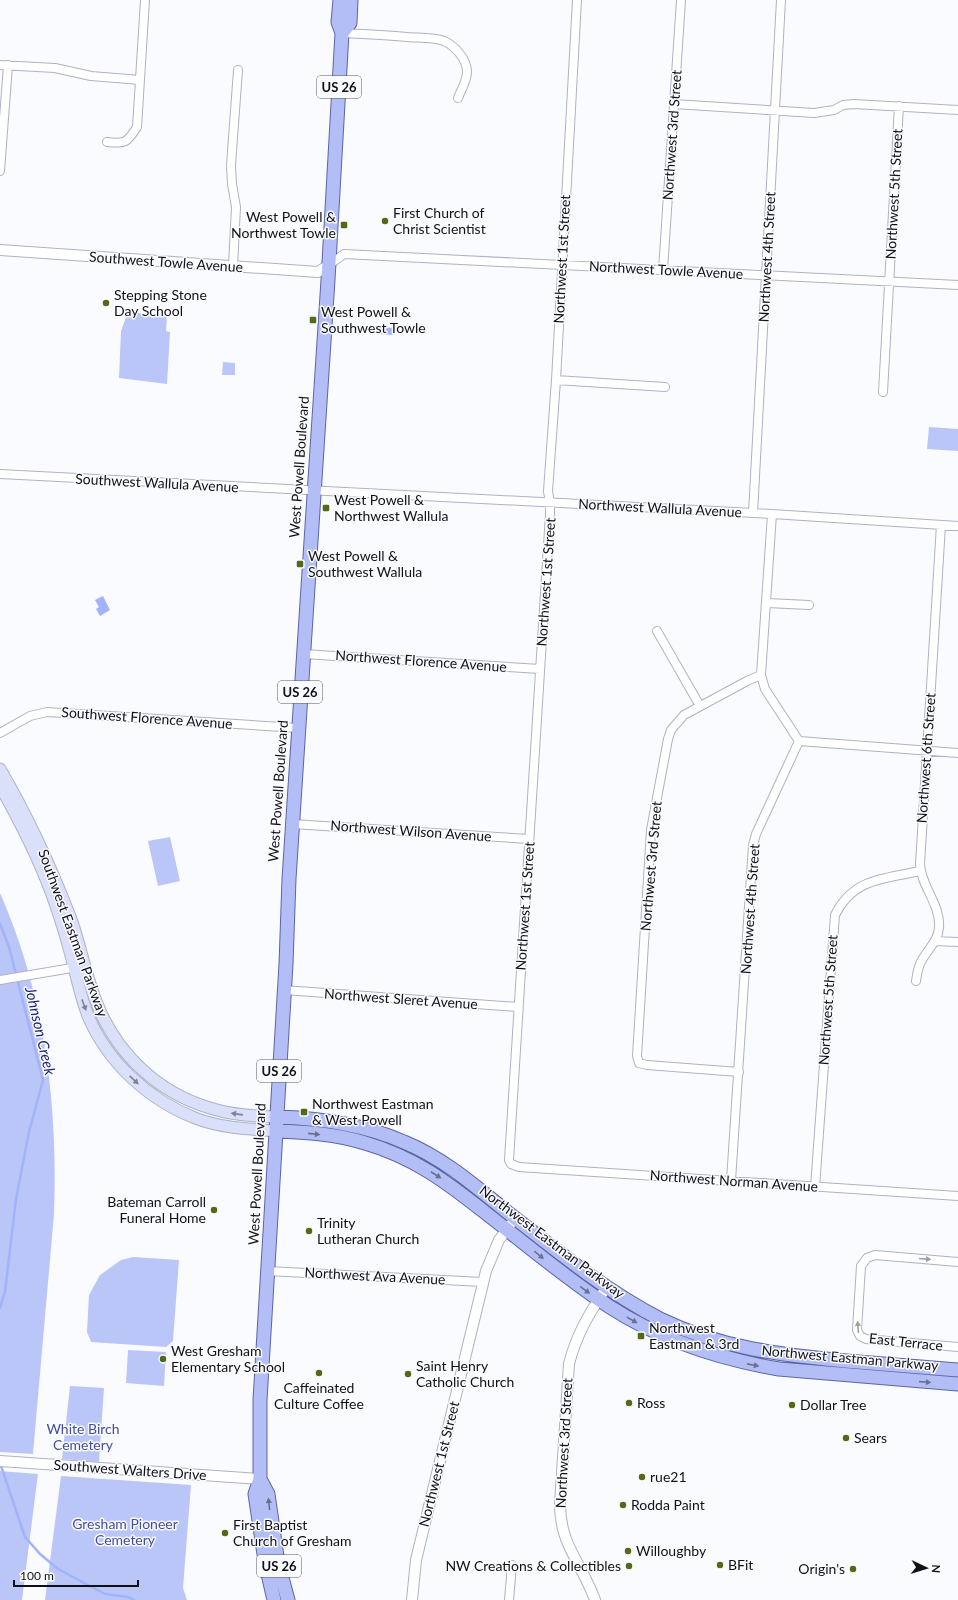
<svg xmlns="http://www.w3.org/2000/svg" width="958" height="1600" font-family="Lato,sans-serif">
<style>
.green{fill:#bac6f7}
.water{fill:#a2b2fb}
.lines{fill:none;stroke-linecap:round;stroke-linejoin:round}
.stream{stroke:#a2b2fb;stroke-width:2.5}
.minor-casing{stroke:#adb2c6;stroke-width:10}
.tertiary-casing{stroke:#adb2c6;stroke-width:12}
.secondary-casing{stroke:#adb2c6;stroke-width:13}
.primary-casing{stroke:#5a66a4;stroke-width:15}
.minor{stroke:#fff;stroke-width:8}
.tertiary{stroke:#fff;stroke-width:10}
.secondary{stroke:#dadffa;stroke-width:11}
.primary{stroke:#b4bef6;stroke-width:13}
.oneway{fill:#7f8294}
.oneway2{fill:#6a7092}
.oneway3{fill:#9fa0a2}
.poi-dot{fill:#526918;stroke:#fafbff;stroke-width:1.5}
.labels{text-anchor:middle;stroke-width:3;stroke-linejoin:round;paint-order:stroke}
.shield{fill:#fafbff;stroke:#56575d;stroke-width:1}
.shield-label{font-size:13px;font-weight:bold;fill:#0f1117}
.street-label{font-size:14px;fill:#0f1117;stroke:#fafbff}
.poi-label{font-size:14px;fill:#0f1117;stroke:#fafbff;text-anchor:start}
.park-label{font-size:14px;fill:#424da2;stroke:#fafbff}
.water-label{font-size:15px;font-style:italic;fill:#212375;stroke:#fafbff}
</style>
<rect width="100%" height="100%" fill="#fafbff"/>
<!-- green -->
<path class="green" d="M 128,312 L 167,316 L 166,331 L 170,332 L 167,384 L 119,378 L 121,331 Z
M 223,362 L 235,363 L 235,375 L 222,375 Z
M 929,427 L 958,429 L 958,451 L 927,449 Z
M 170,837 L 180,881 L 158,886 L 148,841 Z
M 0,893 C 45,995 58,1104 54,1214 L 33,1454 L 0,1452 Z
M 133,1257 L 179,1260 L 173,1341 L 166,1347 L 91,1342 L 87,1332 L 89,1295 L 100,1275 L 121,1260 Z
M 128,1350 L 166,1352 L 164,1386 L 126,1383 Z
M 70,1386 L 104,1388 L 99,1462 L 62,1459 Z
M 0,1471 L 38,1474 L 22,1600 L 0,1600 Z
M 61,1476 L 191,1485 L 183,1588 L 187,1600 L 45,1600 Z"/>
<!-- water -->
<path class="water" d="M 379,327 L 394,328 L 394,335 L 379,334 L 377,330 Z
M 103,596 L 110,610 L 100,616 L 96,609 L 99,607 L 95,600 Z"/>
<g class="lines">
<!-- stream -->
<path class="stream" d="M 0,924 L 9,947 L 43,1080 L 29,1132 L 16,1199 L 5,1292 L 0,1308
M 0,1463 L 25,1537 L 40,1554 L 58,1569 L 105,1594 L 128,1597 L 134,1600"/>
<!-- minor casing -->
<g class="minor-casing">
<path id="minor" d="M 577,0 L 556,380 L 548,491 L 550,503 L 550,514 L 509,1160 L 511,1164 L 519,1167 L 958,1196
M 342,33 C 364,34 386,35 407,37 C 419,38 433,37 444,41 C 455,46 467,59 467,72 C 467,81 461,90 458,98
M 0,65 L 55,68 L 91,76 L 140,80
M 674,104 L 814,113 L 834,110 L 843,105 L 854,104 L 958,110
M 107,142 C 125,144 127,143 137,127 L 145,0
M 0,171 L 8,65
M 329,265 L 344,254 L 958,285
M 233,266 L 236,207 L 232,184 L 231,165 L 238,70
M 663,270 L 681,0
M 556,380 L 665,387
M 883,392 L 899,106
M 0,474 L 772,514 L 958,526
M 753,513 L 781,0
M 767,603 L 809,605
M 657,631 L 700,706
M 303,654 L 540,669
M 0,733 L 30,716 L 47,712 L 298,728
M 799,741 L 958,753
M 292,824 L 529,839
M 936,941 L 958,942
M 0,980 L 78,967
M 916,981 C 917,974 918,966 922,960 C 928,949 938,941 939,928 C 941,904 921,887 920,864 L 941,525
M 284,990 L 518,1007
M 739,1072 L 647,1065 L 639,1063 L 637,1056 L 651,830 L 668,739 L 671,730 L 684,715 L 747,681 L 761,675
M 731,1181 L 753,845 L 756,834 L 799,741 L 765,689 L 761,675 L 772,514
M 815,1187 L 835,915 C 853,878 884,879 920,871
M 958,1262 L 875,1255 L 867,1258 L 861,1266 L 857,1330 L 860,1336 L 866,1339 L 958,1347
M 267,1271 L 483,1282
M 509,1600 L 512,1565"/>
</g>
<!-- tertiary casing -->
<g class="tertiary-casing">
<path id="tertiary" d="M 0,250 L 318,272 L 329,265
M 0,1461 L 260,1479
M 412,1600 L 416,1560 L 486,1271 L 499,1240 L 510,1225
M 595,1600 C 582,1563 560,1546 560,1504 L 569,1364 C 576,1335 590,1312 606,1288"/>
</g>
<!-- secondary casing -->
<g class="secondary-casing">
<path id="secondary" d="M 0,769 C 28,817 51,867 71,919 C 81,947 86,978 98,1006 C 118,1055 159,1093 210,1108 C 232,1115 254,1116 276,1117
M 0,786 C 22,825 42,864 56,906 C 63,926 69,947 74,967 C 78,984 82,1000 88,1016 C 108,1063 149,1100 195,1118 C 220,1128 249,1129 276,1131"/>
</g>
<!-- primary casing -->
<g class="primary-casing">
<path id="primary" d="M 342,33 L 350,23 L 351,0
M 276,1117 C 320,1118 363,1124 404,1142 C 443,1158 474,1185 506,1211 C 556,1250 604,1290 660,1319 C 720,1348 781,1355 846,1361 C 883,1364 921,1367 958,1370
M 276,1131 C 306,1132 336,1134 365,1143 C 414,1157 448,1183 487,1214 C 528,1246 567,1279 610,1307 C 661,1340 720,1359 779,1369 L 958,1384
M 260,1479 L 268,1494 L 278,1563 L 288,1600
M 274,1600 L 265,1561 L 255,1494 L 260,1479 L 260,1400 L 286,964 L 289,879 L 328,280 L 342,33 L 338,22 L 340,0"/>
</g>
<!-- minor -->
<use href="#minor" class="minor"/>
<!-- tertiary -->
<use href="#tertiary" class="tertiary"/>
<!-- secondary -->
<use href="#secondary" class="secondary"/>
<!-- primary -->
<use href="#primary" class="primary"/>
</g>
<!-- one-way arrows -->
<defs><path id="oneway-solid" d="M-6-.8H1V-3.2L6.5 0L1 3.2V.8H-6Z"/></defs>
<g class="oneway">
<use href="#oneway-solid" transform="translate(84 1005) rotate(70)"/>
<use href="#oneway-solid" transform="translate(134 1080) rotate(43)"/>
<use href="#oneway-solid" transform="translate(237 1114) rotate(-172)"/>
</g>
<g class="oneway2">
<use href="#oneway-solid" transform="translate(314 1134) rotate(6)"/>
<use href="#oneway-solid" transform="translate(436 1175) rotate(33)"/>
<use href="#oneway-solid" transform="translate(539 1255) rotate(39)"/>
<use href="#oneway-solid" transform="translate(585 1290) rotate(36)"/>
<use href="#oneway-solid" transform="translate(632 1320) rotate(29)"/>
<use href="#oneway-solid" transform="translate(753 1365) rotate(11)"/>
<use href="#oneway-solid" transform="translate(925 1382) rotate(4)"/>
<use href="#oneway-solid" transform="translate(269 1504) rotate(-96)"/>
</g>
<g class="oneway3">
<use href="#oneway-solid" transform="translate(925 1259) rotate(5)"/>
<use href="#oneway-solid" transform="translate(858 1327) rotate(-94)"/>
</g>
<!-- markers -->
<g class="poi-dot">
<circle cx="385" cy="221" r="4"/>
<rect x="340" y="221" width="8" height="8" rx="2"/>
<circle cx="106" cy="303" r="4"/>
<rect x="309" y="316" width="8" height="8" rx="2"/>
<rect x="322" y="504" width="8" height="8" rx="2"/>
<rect x="296" y="560" width="8" height="8" rx="2"/>
<rect x="300" y="1108" width="8" height="8" rx="2"/>
<circle cx="214" cy="1210" r="4"/>
<circle cx="309" cy="1231" r="4"/>
<rect x="637" y="1332" width="8" height="8" rx="2"/>
<circle cx="163" cy="1359" r="4"/>
<circle cx="319" cy="1373" r="4"/>
<circle cx="408" cy="1374" r="4"/>
<circle cx="629" cy="1403" r="4"/>
<circle cx="792" cy="1405" r="4"/>
<circle cx="846" cy="1438" r="4"/>
<circle cx="642" cy="1477" r="4"/>
<circle cx="623" cy="1505" r="4"/>
<circle cx="225" cy="1533" r="4"/>
<circle cx="628" cy="1551" r="4"/>
<circle cx="720" cy="1565" r="4"/>
<circle cx="629" cy="1566" r="4"/>
<circle cx="853" cy="1569" r="4"/>
</g>
<g class="labels">
<!-- shield labels -->
<g class="shield">
<rect x="317" y="76" width="44" height="22" rx="3"/>
<rect x="278" y="681" width="44" height="22" rx="3"/>
<rect x="257" y="1060" width="44" height="22" rx="3"/>
<rect x="257" y="1555" width="44" height="22" rx="3"/>
</g>
<g class="shield-label">
<text x="339" y="92">US 26</text>
<text x="300" y="697">US 26</text>
<text x="279" y="1076">US 26</text>
<text x="279" y="1571">US 26</text>
</g>
<!-- street labels -->
<g class="street-label">
<text transform="translate(672 135) rotate(-86)" y="5">Northwest 3rd Street</text>
<text transform="translate(894 194) rotate(-87)" y="5">Northwest 5th Street</text>
<text transform="translate(767 257) rotate(-87)" y="5">Northwest 4th Street</text>
<text transform="translate(562 259) rotate(-87)" y="5">Northwest 1st Street</text>
<text transform="translate(166 262) rotate(4)" y="5">Southwest Towle Avenue</text>
<text transform="translate(666 270) rotate(3)" y="5">Northwest Towle Avenue</text>
<text transform="translate(299 467) rotate(-86)" y="5">West Powell Boulevard</text>
<text transform="translate(157 483) rotate(3)" y="5">Southwest Wallula Avenue</text>
<text transform="translate(660 508) rotate(3)" y="5">Northwest Wallula Avenue</text>
<text transform="translate(546 582) rotate(-86)" y="5">Northwest 1st Street</text>
<text transform="translate(421 661) rotate(4)" y="5">Northwest Florence Avenue</text>
<text transform="translate(147 718) rotate(4)" y="5">Southwest Florence Avenue</text>
<text transform="translate(926 758) rotate(-86)" y="5">Northwest 6th Street</text>
<text transform="translate(278 791) rotate(-86)" y="5">West Powell Boulevard</text>
<text transform="translate(411 831) rotate(4)" y="5">Northwest Wilson Avenue</text>
<text transform="translate(651 866) rotate(-85)" y="5">Northwest 3rd Street</text>
<text transform="translate(525 906) rotate(-86)" y="5">Northwest 1st Street</text>
<text transform="translate(750 909) rotate(-86)" y="5">Northwest 4th Street</text>
<text transform="translate(73 933) rotate(70)" y="5">Southwest Eastman Parkway</text>
<text transform="translate(401 999) rotate(4)" y="5">Northwest Sleret Avenue</text>
<text transform="translate(828 1000) rotate(-86)" y="5">Northwest 5th Street</text>
<text transform="translate(257 1174) rotate(-87)" y="5">West Powell Boulevard</text>
<text transform="translate(734 1181) rotate(4)" y="5">Northwest Norman Avenue</text>
<text transform="translate(552 1242) rotate(37)" y="5">Northwest Eastman Parkway</text>
<text transform="translate(375 1276) rotate(3)" y="5">Northwest Ava Avenue</text>
<text transform="translate(906 1342) rotate(6)" y="5">East Terrace</text>
<text transform="translate(850 1358) rotate(5)" y="5">Northwest Eastman Parkway</text>
<text transform="translate(564 1443) rotate(-87)" y="5">Northwest 3rd Street</text>
<text transform="translate(439 1464) rotate(-76)" y="5">Northwest 1st Street</text>
<text transform="translate(130 1470) rotate(4)" y="5">Southwest Walters Drive</text>
</g>
<!-- poi labels -->
<g class="poi-label">
<text x="393" y="218">First Church of<tspan x="393" dy="16">Christ Scientist</tspan></text>
<text x="336" y="222" text-anchor="end">West Powell &amp;<tspan x="336" dy="16">Northwest Towle</tspan></text>
<text x="114" y="300">Stepping Stone<tspan x="114" dy="16">Day School</tspan></text>
<text x="321" y="317">West Powell &amp;<tspan x="321" dy="16">Southwest Towle</tspan></text>
<text x="334" y="505">West Powell &amp;<tspan x="334" dy="16">Northwest Wallula</tspan></text>
<text x="308" y="561">West Powell &amp;<tspan x="308" dy="16">Southwest Wallula</tspan></text>
<text x="312" y="1109">Northwest Eastman<tspan x="312" dy="16">&amp; West Powell</tspan></text>
<text x="206" y="1207" text-anchor="end">Bateman Carroll<tspan x="206" dy="16">Funeral Home</tspan></text>
<text x="317" y="1228">Trinity<tspan x="317" dy="16">Lutheran Church</tspan></text>
<text x="649" y="1333">Northwest<tspan x="649" dy="16">Eastman &amp; 3rd</tspan></text>
<text x="171" y="1356">West Gresham<tspan x="171" dy="16">Elementary School</tspan></text>
<text x="416" y="1371">Saint Henry<tspan x="416" dy="16">Catholic Church</tspan></text>
<text x="319" y="1393" text-anchor="middle">Caffeinated<tspan x="319" dy="16">Culture Coffee</tspan></text>
<text x="637" y="1408">Ross</text>
<text x="800" y="1410">Dollar Tree</text>
<text x="854" y="1443">Sears</text>
<text x="650" y="1482">rue21</text>
<text x="631" y="1510">Rodda Paint</text>
<text x="233" y="1530">First Baptist<tspan x="233" dy="16">Church of Gresham</tspan></text>
<text x="636" y="1556">Willoughby</text>
<text x="728" y="1570">BFit</text>
<text x="621" y="1571" text-anchor="end">NW Creations &amp; Collectibles</text>
<text x="845" y="1574" text-anchor="end">Origin's</text>
</g>
<!-- park labels -->
<g class="park-label">
<text x="83" y="1434">White Birch<tspan x="83" dy="16">Cemetery</tspan></text>
<text x="125" y="1529">Gresham Pioneer<tspan x="125" dy="16">Cemetery</tspan></text>
</g>
<!-- water labels -->
<g class="water-label">
<text transform="translate(40 1031) rotate(77)" y="5">Johnson Creek</text>
</g>
</g>
<!-- north arrow -->
<g transform="translate(926 1568) rotate(94)" stroke="#fafbff" stroke-width="3" paint-order="stroke">
<path d="M0-3L7 15L0 10L-7 15Z" fill="#0f1117"/>
<text y="-6" font-size="11" font-weight="bold" text-anchor="middle" fill="#0f1117">N</text>
</g>
<!-- scale -->
<path d="M14 1580v6h124v-6" fill="none" stroke="#0f1117" stroke-width="2"/>
<text x="20" y="1580" font-size="12" fill="#0f1117" stroke="#fafbff" stroke-width="3" paint-order="stroke">100 m</text>
</svg>
